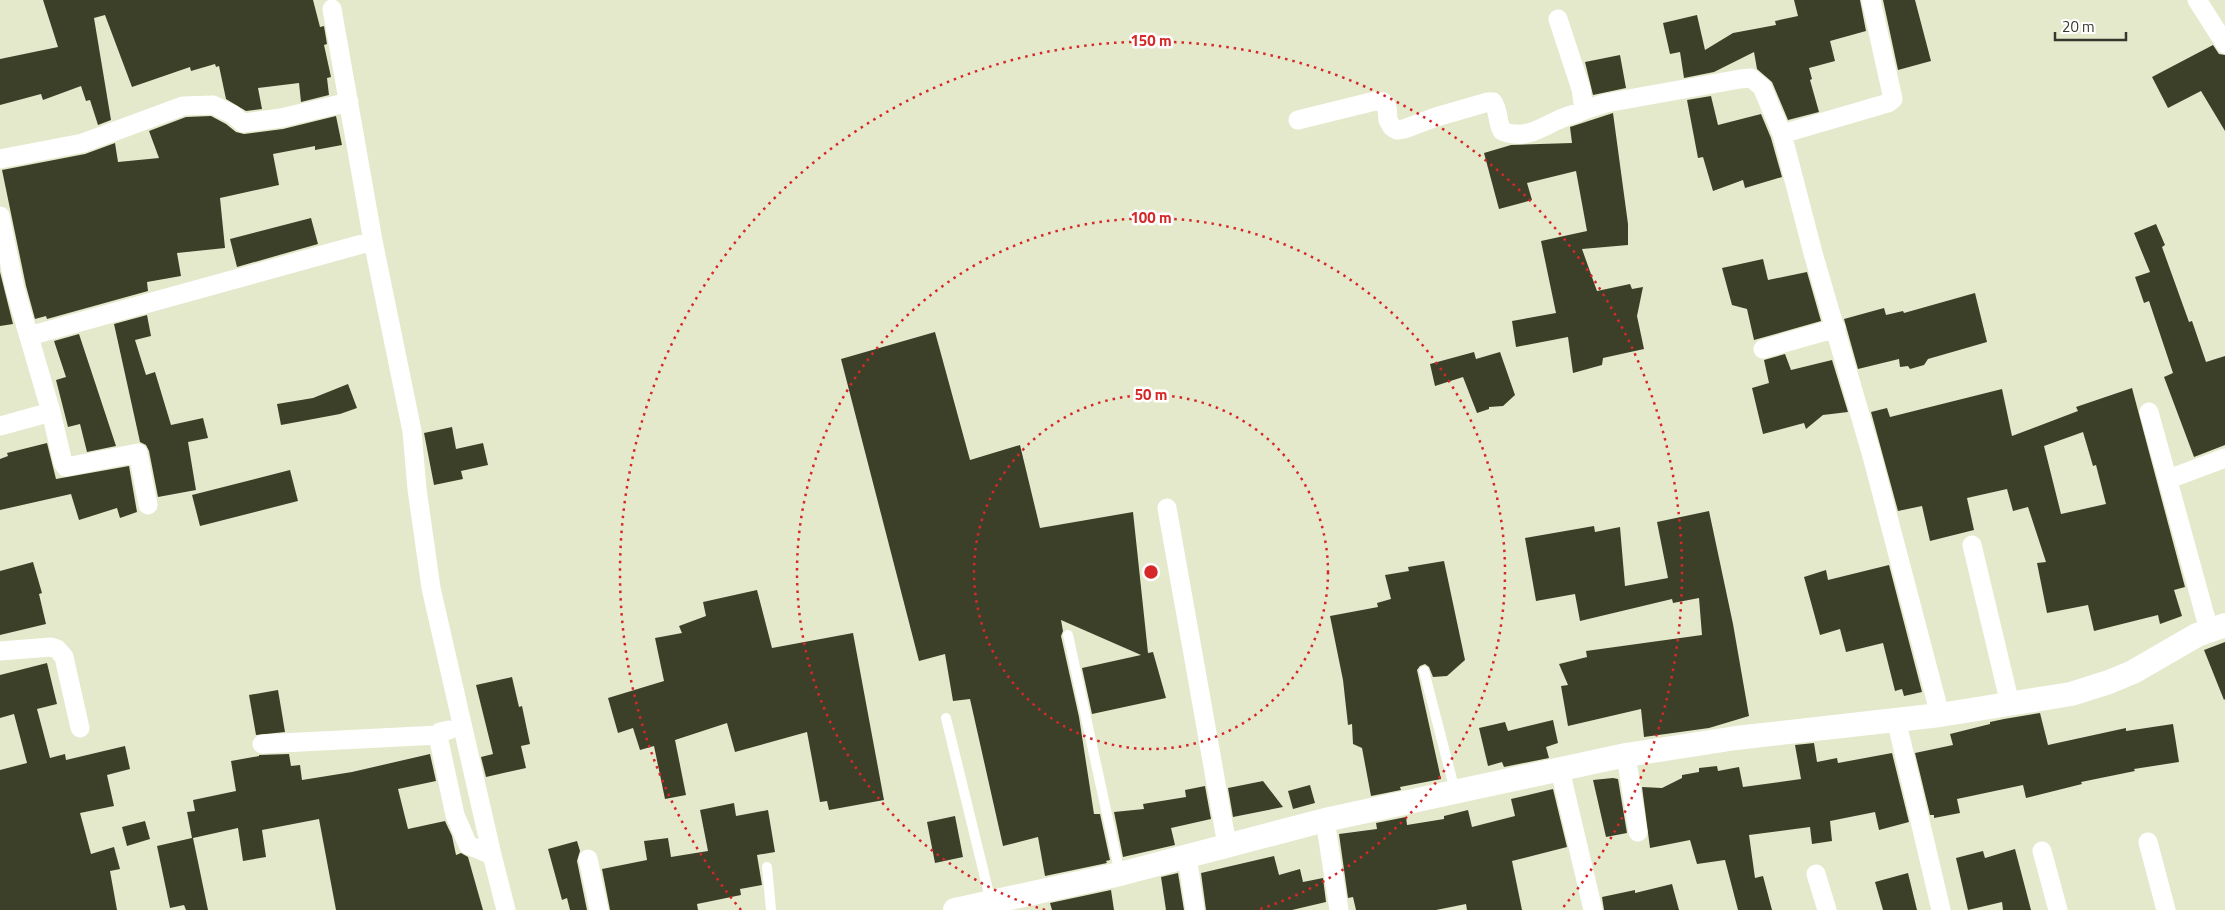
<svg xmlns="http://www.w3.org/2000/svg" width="2225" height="910" font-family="'Titillium Web',sans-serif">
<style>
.building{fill:#3d4029;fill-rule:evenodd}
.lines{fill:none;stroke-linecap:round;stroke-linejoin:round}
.service{stroke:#fff;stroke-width:10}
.minor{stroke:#fff;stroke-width:19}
.tertiary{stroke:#fff;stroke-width:24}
.ring{fill:none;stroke:#d62828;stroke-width:2.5;stroke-dasharray:2.5 5}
.centre{fill:#d62828;stroke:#fff;stroke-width:2.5}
.ring-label{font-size:15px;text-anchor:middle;font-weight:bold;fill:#d62828;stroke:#fff;stroke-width:5;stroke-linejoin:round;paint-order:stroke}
</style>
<rect width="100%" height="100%" fill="#e5e9cc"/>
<!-- building -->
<path class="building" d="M 43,0 L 313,0 L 320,27 L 324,26 L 327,44 L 324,45 L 331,77 L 327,78 L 329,95 L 301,102 L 299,83 L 258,88 L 262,109 L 246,111 L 226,99 L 219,66 L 216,67 L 215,64 L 191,71 L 190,67 L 132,87 L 105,15 L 94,18 L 111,120 L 98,125 L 90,100 L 86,101 L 81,86 L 43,100 L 41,94 L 0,105 L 0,59 L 58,47 Z
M 1794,0 L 1860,0 L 1866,31 L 1830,41 L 1835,61 L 1809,68 L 1812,79 L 1810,80 L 1819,112 L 1788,120 L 1772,82 L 1757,69 L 1754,52 L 1714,72 L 1684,78 L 1680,52 L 1670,54 L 1663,23 L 1697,15 L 1705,50 L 1733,33 L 1776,25 L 1775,21 L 1798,16 Z
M 1883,0 L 1915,0 L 1931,61 L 1898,70 Z
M 2213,45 L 2219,54 L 2225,55 L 2225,131 L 2201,91 L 2168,108 L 2152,77 Z
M 1620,55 L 1626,88 L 1593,95 L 1585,62 Z
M 1711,96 L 1718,125 L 1761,114 L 1771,138 L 1782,177 L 1745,188 L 1743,180 L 1713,191 L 1703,157 L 1698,158 L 1687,100 Z
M 1613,113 L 1628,224 L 1628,245 L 1582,249 L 1597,291 L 1630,284 L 1632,289 L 1643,287 L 1637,316 L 1644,349 L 1603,358 L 1602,365 L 1573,373 L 1568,337 L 1516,347 L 1512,321 L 1556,313 L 1541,241 L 1587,231 L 1576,171 L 1527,183 L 1532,200 L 1499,209 L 1484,153 L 1511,145 L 1572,143 L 1570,127 Z
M 211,116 L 226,124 L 236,132 L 244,134 L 283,129 L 336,116 L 342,145 L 315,150 L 315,146 L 273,154 L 279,185 L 220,198 L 225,248 L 177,253 L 181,276 L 147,282 L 148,291 L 47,319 L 46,316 L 35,319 L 26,286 L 2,170 L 85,154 L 115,143 L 118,162 L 159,158 L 149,131 L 186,117 Z
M 311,218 L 318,244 L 237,267 L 230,239 Z
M 2156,224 L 2165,245 L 2162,247 L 2189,322 L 2192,321 L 2206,362 L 2225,356 L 2225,445 L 2194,457 L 2164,377 L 2173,373 L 2149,301 L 2144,303 L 2135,277 L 2150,272 L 2134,233 Z
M 1763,259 L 1768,280 L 1807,272 L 1821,321 L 1754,340 L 1747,309 L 1732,305 L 1722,268 Z
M 0,272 L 13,324 L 0,326 Z
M 1975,293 L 1987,342 L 1928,359 L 1924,365 L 1910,369 L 1908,366 L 1900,367 L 1899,359 L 1858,369 L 1844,319 L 1884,308 L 1886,315 L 1903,311 L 1904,313 Z
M 147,315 L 151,336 L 135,340 L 146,375 L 155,372 L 171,425 L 203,418 L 208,438 L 188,442 L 196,490 L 158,497 L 149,451 L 146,445 L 140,442 L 114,324 Z
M 935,332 L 970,460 L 1020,445 L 1040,528 L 1133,512 L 1148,653 L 1153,652 L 1166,698 L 1092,714 L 1082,668 L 1141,655 L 1061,620 L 1063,631 L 1061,636 L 1079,717 L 1094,814 L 1100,814 L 1110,860 L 1106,861 L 1107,863 L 1045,876 L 1038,837 L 1003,846 L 970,699 L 953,701 L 945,654 L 919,661 L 841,359 Z
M 79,334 L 116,446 L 87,452 L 80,424 L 68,427 L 56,380 L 66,377 L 54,341 Z
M 1474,352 L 1476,359 L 1500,352 L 1515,395 L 1503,406 L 1489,407 L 1489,409 L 1477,413 L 1463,377 L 1435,386 L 1430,364 Z
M 1785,354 L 1791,370 L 1832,360 L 1848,412 L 1823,415 L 1806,429 L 1804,423 L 1763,434 L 1752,388 L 1769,383 L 1764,360 Z
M 348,384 L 357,408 L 340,414 L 281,425 L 277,404 L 313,398 Z
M 2132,388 L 2185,587 L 2174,590 L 2182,616 L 2160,624 L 2158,615 L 2094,631 L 2088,605 L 2047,613 L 2037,563 L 2046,562 L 2028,507 L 2013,511 L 2007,489 L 1967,498 L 1974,530 L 1930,541 L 1922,506 L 1898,511 L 1871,412 L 1887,408 L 1890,417 L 2002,389 L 2012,436 L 2078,411 L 2076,407 ZM 2083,432 L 2093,466 L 2096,465 L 2106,504 L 2061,514 L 2044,446 Z
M 452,427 L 456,449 L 483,443 L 488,465 L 461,471 L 463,479 L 434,485 L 424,433 Z
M 47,443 L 56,479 L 129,466 L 137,512 L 120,518 L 117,508 L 79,520 L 71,494 L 0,510 L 0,459 L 8,456 L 7,453 Z
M 290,470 L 298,501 L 200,526 L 192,495 Z
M 1709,511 L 1733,624 L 1749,716 L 1709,728 L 1644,737 L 1641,709 L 1568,726 L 1561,686 L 1568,685 L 1559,664 L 1587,657 L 1586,651 L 1702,635 L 1699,598 L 1673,603 L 1672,599 L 1580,621 L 1575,594 L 1536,601 L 1525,538 L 1594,526 L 1595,532 L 1620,527 L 1625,586 L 1668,578 L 1657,522 Z
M 1444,561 L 1465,660 L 1447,676 L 1433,677 L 1429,667 L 1425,664 L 1420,666 L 1417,670 L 1441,779 L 1400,787 L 1401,790 L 1371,796 L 1362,748 L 1353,744 L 1352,724 L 1348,725 L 1343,680 L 1330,616 L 1378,607 L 1377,603 L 1391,599 L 1385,575 L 1409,571 L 1408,567 Z
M 33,562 L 42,593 L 39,594 L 46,624 L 0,635 L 0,571 Z
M 1889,565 L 1922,692 L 1904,696 L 1902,689 L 1895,691 L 1883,643 L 1846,652 L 1840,629 L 1820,635 L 1804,577 L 1826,570 L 1828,580 Z
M 757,590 L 772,648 L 853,633 L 884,800 L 829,810 L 827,801 L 820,802 L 807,732 L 735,752 L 727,723 L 675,740 L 686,795 L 665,799 L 654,746 L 640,750 L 633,728 L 618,733 L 608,698 L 664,681 L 655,638 L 682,633 L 679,626 L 706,616 L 703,602 Z
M 2225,642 L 2225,699 L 2224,700 L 2204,650 Z
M 47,663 L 57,704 L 37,709 L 50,758 L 65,754 L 66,760 L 125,746 L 130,769 L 107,775 L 114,806 L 80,813 L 91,854 L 114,847 L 120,869 L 110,871 L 117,910 L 0,910 L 0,770 L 27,763 L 14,714 L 0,718 L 0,675 Z
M 512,677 L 519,707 L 522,706 L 530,744 L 521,746 L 526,768 L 486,777 L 481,757 L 493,754 L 476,685 Z
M 278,690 L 285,732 L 256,735 L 249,695 Z
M 2040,713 L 2048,745 L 2126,728 L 2126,731 L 2173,724 L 2179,762 L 2134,769 L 2135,771 L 2081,782 L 2082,784 L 2026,798 L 2023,785 L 1957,799 L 1960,813 L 1934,818 L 1934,815 L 1930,815 L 1915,753 L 1953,745 L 1950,734 L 1990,724 L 1990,722 L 2004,719 Z
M 1553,720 L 1558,743 L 1546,747 L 1549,758 L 1504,767 L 1502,762 L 1488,766 L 1479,728 L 1505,722 L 1508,731 Z
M 1814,743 L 1817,762 L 1837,758 L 1838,763 L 1892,753 L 1909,822 L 1879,830 L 1875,812 L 1830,821 L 1832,841 L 1812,844 L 1810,827 L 1749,835 L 1755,878 L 1763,876 L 1772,910 L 1738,910 L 1725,860 L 1697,864 L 1690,840 L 1650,848 L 1642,787 L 1662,788 L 1682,778 L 1682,775 L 1699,772 L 1699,768 L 1717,766 L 1718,771 L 1739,767 L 1743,787 L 1801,779 L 1795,745 Z
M 289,754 L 291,766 L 300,765 L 302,780 L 352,772 L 430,754 L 436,781 L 398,789 L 408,829 L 445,821 L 452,836 L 456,855 L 461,853 L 468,857 L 483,910 L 336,910 L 319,819 L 262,830 L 266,857 L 243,861 L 238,828 L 193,838 L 208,910 L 186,910 L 184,905 L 170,908 L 157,846 L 192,838 L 187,812 L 195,811 L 193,800 L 236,791 L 231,761 L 259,756 L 259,755 Z
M 1613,778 L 1618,779 L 1627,833 L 1606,837 L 1593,780 Z
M 1263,781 L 1283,807 L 1233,817 L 1228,788 Z
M 1310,785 L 1315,803 L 1293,809 L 1288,791 Z
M 1205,786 L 1211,819 L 1171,828 L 1175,845 L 1123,857 L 1114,812 L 1144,809 L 1143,804 L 1186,797 L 1185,790 Z
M 1553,789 L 1567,847 L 1512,861 L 1522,910 L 1467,910 L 1466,904 L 1436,910 L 1356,910 L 1353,897 L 1348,898 L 1339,834 L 1377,829 L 1376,823 L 1406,817 L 1407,825 L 1444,819 L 1444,816 L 1468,810 L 1472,827 L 1515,816 L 1511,799 Z
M 734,803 L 736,816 L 768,810 L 775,852 L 757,855 L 762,885 L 740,889 L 741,895 L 697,904 L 698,910 L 610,910 L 602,869 L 647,860 L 644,841 L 668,838 L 671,857 L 708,851 L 700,810 Z
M 955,816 L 963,857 L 935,863 L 927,822 Z
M 145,821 L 150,839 L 127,846 L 122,827 Z
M 577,841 L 580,851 L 577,861 L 587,910 L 570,910 L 567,898 L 562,900 L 548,849 Z
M 2015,849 L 2031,910 L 2003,910 L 2002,902 L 1968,910 L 1956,858 L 1983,851 L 1985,858 Z
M 1274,856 L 1279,875 L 1300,869 L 1303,882 L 1323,878 L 1326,902 L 1292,910 L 1206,910 L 1201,873 Z
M 1178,873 L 1184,910 L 1166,910 L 1161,877 Z
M 1908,873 L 1917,910 L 1883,910 L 1875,882 Z
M 1672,884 L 1679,910 L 1604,910 L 1602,897 L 1635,890 L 1635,893 Z
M 1111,890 L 1114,910 L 1052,910 L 1050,903 Z"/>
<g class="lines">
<!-- service -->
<path class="service" d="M 1068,635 L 1120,874
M 1424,671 L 1455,791
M 946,718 L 991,902
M 767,867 L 771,910"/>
<!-- minor -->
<path class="minor" d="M 2197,0 L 2225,44
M 332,9 L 373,241 L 412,431 L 417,489 L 431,588 L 492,855 L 506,910
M 1558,19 L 1581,89 L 1584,110 L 1606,103 L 1740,79 L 1751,78 L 1762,87 L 1782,134 L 1813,253 L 1872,456 L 1940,715
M 1298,120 L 1375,101 L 1383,102 L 1387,107 L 1388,120 L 1392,127 L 1397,130 L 1404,129 L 1436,117 L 1488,102 L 1493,102 C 1499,111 1497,122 1502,131 C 1524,140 1539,129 1558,120 C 1567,116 1576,114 1584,110
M 1782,134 L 1888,103 L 1893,99 L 1871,0
M 0,159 L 83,143 L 183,106 L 213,105 L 232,114 L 243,123 L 281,118 L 349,102
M 0,216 L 15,289 L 51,412 L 0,426
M 29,336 L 373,241
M 1763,349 L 1836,328
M 51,412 L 63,463 L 66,467 L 138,453 L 148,505
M 2149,412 L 2209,630
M 2169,479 L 2225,458
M 1167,508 L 1227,845
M 1972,545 L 2010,704
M 0,651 L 51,647 L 57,649 L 64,657 L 80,728
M 1896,719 L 1941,910
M 449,730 L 440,732 L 438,736 L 455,815 L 468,845 L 492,855
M 262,744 L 438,735
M 1626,755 L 1638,832
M 1560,770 L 1593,910
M 1325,820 L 1339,910
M 2148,842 L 2166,910
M 2042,851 L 2058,910
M 1187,856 L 1195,910
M 588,859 L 599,910
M 1816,874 L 1827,910"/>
<!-- tertiary -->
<path class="tertiary" d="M 955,910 L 1120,874 L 1325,820 L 1626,755 L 1736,738 L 1940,715 L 2071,694 L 2109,682 L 2133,672 L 2197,635 L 2225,625"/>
</g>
<!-- distance rings -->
<g class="ring">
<circle cx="1151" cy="572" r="177"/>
<path d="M1045 910A354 354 0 1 1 1257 910"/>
<path d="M741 910A531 531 0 1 1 1561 910"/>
</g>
<circle cx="1151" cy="572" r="8" class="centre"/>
<g class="ring-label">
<text x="1151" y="46">150 m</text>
<text x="1151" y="223">100 m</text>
<text x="1151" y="400">50 m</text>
</g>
<!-- scale -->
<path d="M2055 32v8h71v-8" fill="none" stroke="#36382d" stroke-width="2.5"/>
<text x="2062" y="32" font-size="15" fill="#36382d" stroke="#ffffff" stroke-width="4" paint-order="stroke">20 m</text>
</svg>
